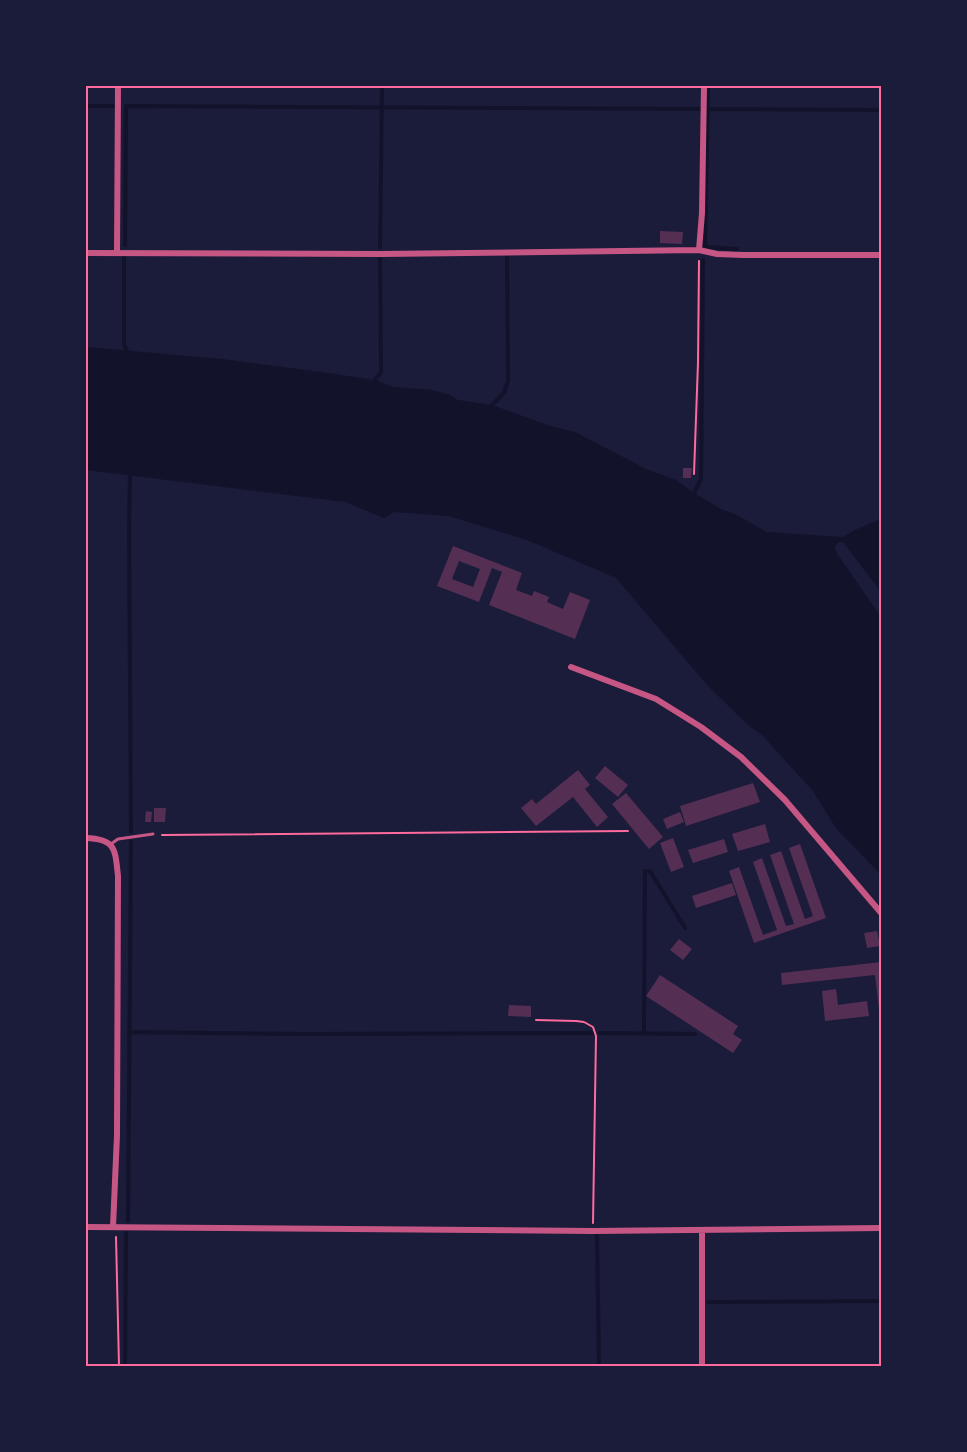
<svg xmlns="http://www.w3.org/2000/svg" width="967" height="1452" font-family="Cabin,sans-serif">
<style>
.water{fill:#12122b}
.lines{fill:none;stroke-linecap:round;stroke-linejoin:round}
.stream{stroke:#12122b;stroke-width:4}
.building{fill:#542f53;fill-rule:evenodd}
.path{stroke:#ff6b9d;stroke-width:2}
.service{stroke:#c65784;stroke-width:3}
.minor{stroke:#c65784;stroke-width:6}
.neatline{fill:none;stroke:#ff6b9d;stroke-width:2}
</style>
<rect width="100%" height="100%" fill="#1b1b3a"/>
<!-- water -->
<path class="water" d="M 86,347 L 222,359 L 321,372 L 375,380 L 394,387 L 432,390 L 450,395 L 458,400 L 492,405 L 547,425 L 575,432 L 644,468 L 676,480 L 694,493 L 721,509 L 739,516 L 766,532 L 843,537 L 855,530 L 881,519 L 881,592 L 843,542 L 838,542 L 835,547 L 836,552 L 881,617 L 881,875 L 836,828 L 813,791 L 792,768 L 763,736 L 748,725 L 708,686 L 616,578 L 527,540 L 449,516 L 394,512 L 384,518 L 345,502 L 86,470 Z"/>
<g class="lines">
<!-- stream -->
<path class="stream" d="M 708,86 L 705,247 L 737,249
M 86,106 L 115,106
M 707,109 L 882,110
M 125,245 L 126,106 L 700,109
M 380,247 L 382,86
M 124,257 L 124,344 L 127,351
M 375,380 L 381,372 L 380,258
M 492,405 L 504,393 L 508,381 L 507,255
M 130,474 L 129,530 L 131,832
M 694,493 L 701,479 L 703,260
M 129,1032 L 307,1034 L 593,1033
M 644,1032 L 645,871 L 650,871 L 685,928
M 600,1033 L 695,1034
M 128,1221 L 131,842
M 597,1235 L 599,1366
M 708,1302 L 882,1301
M 125,1366 L 126,1233"/>
</g>
<!-- building -->
<path class="building" d="M 660,231 L 683,232 L 682,244 L 660,243 Z
M 683,468 L 692,468 L 691,478 L 683,478 Z
M 453,546 L 522,573 L 516,590 L 532,596 L 534,591 L 549,597 L 547,602 L 563,609 L 570,592 L 590,600 L 575,639 L 489,605 L 502,572 L 492,568 L 479,602 L 437,586 ZM 459,561 L 480,569 L 473,587 L 452,579 Z
M 605,766 L 628,785 L 618,797 L 595,778 Z
M 578,770 L 590,785 L 585,789 L 608,817 L 597,827 L 573,797 L 536,826 L 521,808 L 532,799 L 536,804 Z
M 753,783 L 760,802 L 686,826 L 680,806 Z
M 626,793 L 663,837 L 649,849 L 612,804 Z
M 154,808 L 166,808 L 165,822 L 154,822 Z
M 146,811 L 152,812 L 151,822 L 145,822 Z
M 680,812 L 684,822 L 667,829 L 663,819 Z
M 765,824 L 770,842 L 738,851 L 732,834 Z
M 673,838 L 684,867 L 671,872 L 660,843 Z
M 724,839 L 728,852 L 693,863 L 688,850 Z
M 800,844 L 826,918 L 754,943 L 729,871 L 739,867 L 763,935 L 777,930 L 753,862 L 762,858 L 786,926 L 794,924 L 770,855 L 781,851 L 805,919 L 813,916 L 789,848 Z
M 732,883 L 736,895 L 696,908 L 692,896 Z
M 877,931 L 880,946 L 867,948 L 864,933 Z
M 679,939 L 692,949 L 683,960 L 670,950 Z
M 882,962 L 882,1009 L 879,1009 L 875,975 L 782,985 L 781,973 Z
M 660,975 L 738,1026 L 733,1034 L 742,1040 L 733,1053 L 646,996 Z
M 836,989 L 838,1005 L 867,1001 L 869,1016 L 825,1021 L 822,991 Z
M 509,1005 L 531,1006 L 531,1017 L 508,1016 Z"/>
<g class="lines">
<!-- path -->
<path class="path" d="M 694,474 L 698,362 L 699,261
M 162,835 L 628,831
M 536,1020 L 576,1021 L 584,1022 L 593,1027 L 596,1036 L 593,1223
M 116,1237 L 119,1366"/>
<!-- service -->
<path class="service" d="M 111,844 L 118,839 L 153,834"/>
<!-- minor -->
<path class="minor" d="M 699,250 L 702,213 L 704,86
M 86,253 L 381,254 L 699,250 L 717,254 L 743,255 L 882,255
M 117,253 L 118,86
M 571,667 L 656,699 L 701,727 L 741,757 L 785,800 L 882,914
M 86,838 C 116,839 115,849 118,876 L 117,1135 L 113,1227
M 86,1227 L 593,1231 L 882,1228
M 702,1366 L 702,1230"/>
</g>
<!-- border -->
<rect width="967" height="1452" fill="none" stroke="#1b1b3a" stroke-width="174"/>
<rect x="87" y="87" width="793" height="1278" class="neatline"/>
</svg>
